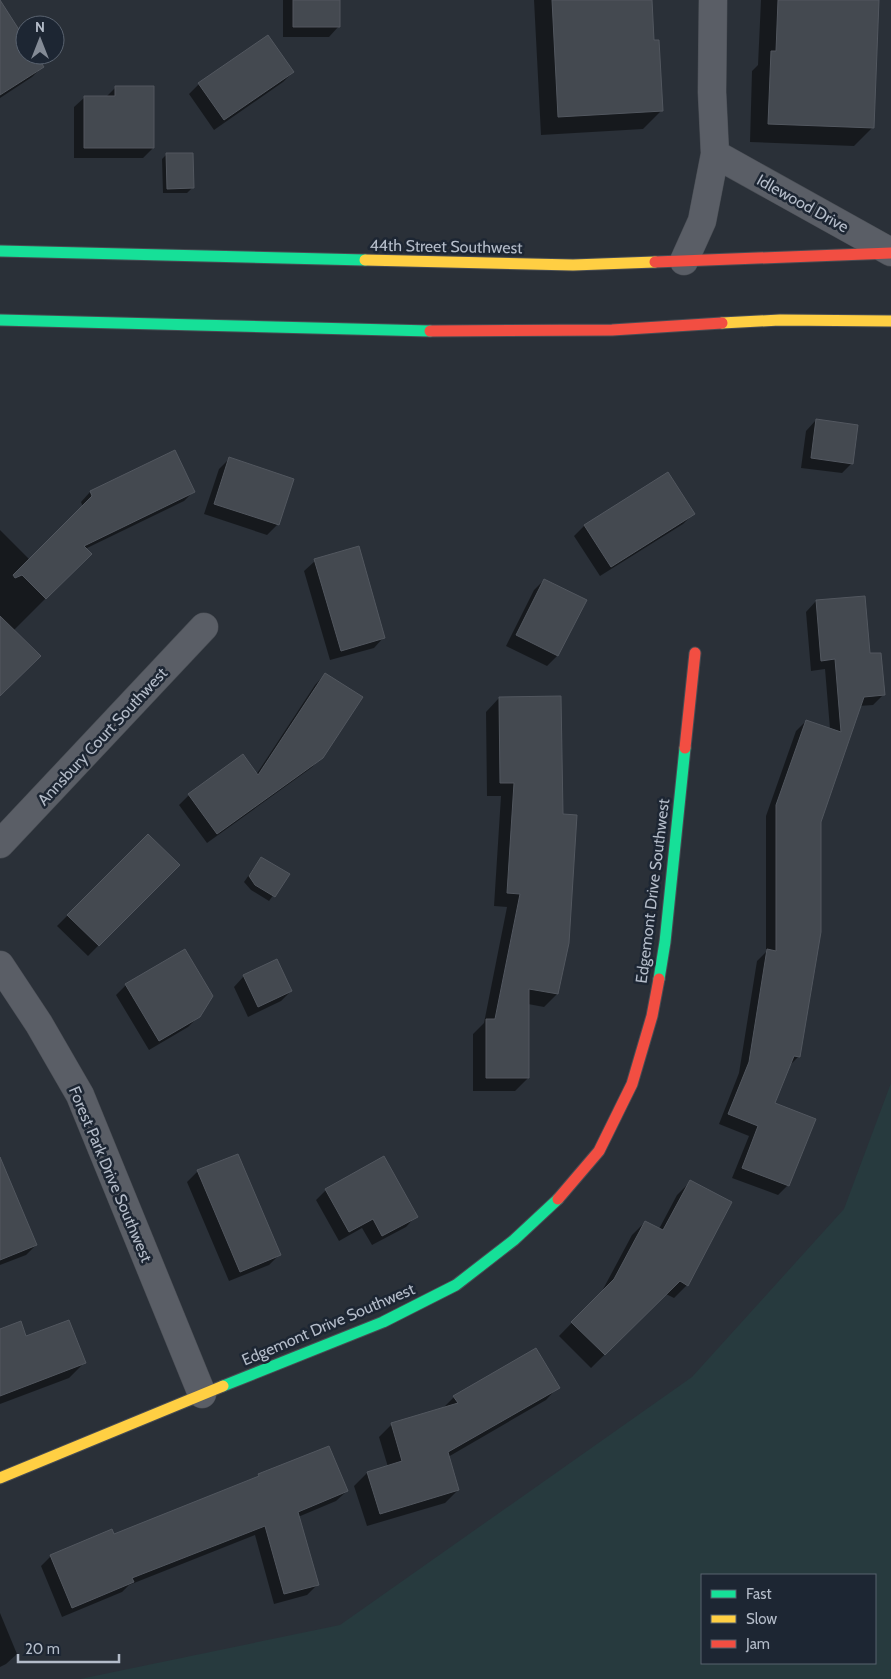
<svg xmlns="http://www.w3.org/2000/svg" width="891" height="1679" font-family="Cabin,sans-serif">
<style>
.green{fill:#273a3e;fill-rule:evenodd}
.shadow{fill:#0007}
.building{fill:#444950;stroke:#52575f}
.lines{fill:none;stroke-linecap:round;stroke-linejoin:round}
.street-casing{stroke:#484c53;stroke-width:29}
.fast-casing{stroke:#484c53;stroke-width:13}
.slow-casing{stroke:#484c53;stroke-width:13}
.jam-casing{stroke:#484c53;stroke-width:13}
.street{stroke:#5a5e66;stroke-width:28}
.fast{stroke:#16e098;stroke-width:11}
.slow{stroke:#ffcf43;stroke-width:11}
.jam{stroke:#f24e42;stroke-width:11}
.labels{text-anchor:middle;stroke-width:5;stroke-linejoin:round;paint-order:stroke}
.street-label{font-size:16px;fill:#b4bcc9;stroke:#1d2633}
</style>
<rect width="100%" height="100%" fill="#2a3038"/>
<!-- green -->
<path class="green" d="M 891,1083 L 891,1679 L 80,1679 L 340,1625 L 692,1377 L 844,1209 ZM 702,1575 L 875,1575 L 875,1663 L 702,1663 Z"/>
<!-- shadow -->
<path class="shadow" d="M 283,0 L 339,0 L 339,26 L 329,37 L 283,37 Z
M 534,0 L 650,0 L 652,41 L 661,111 L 643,129 L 541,135 Z
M 761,0 L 878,0 L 873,127 L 854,146 L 750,142 L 752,71 L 758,65 Z
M 0,3 L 25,41 L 25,55 L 34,55 L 42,67 L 32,77 L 0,98 Z
M 293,72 L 283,82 L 214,130 L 189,94 L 199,84 Z
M 116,87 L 153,148 L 143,158 L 74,158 L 74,107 L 85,97 L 106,97 Z
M 167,154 L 192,188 L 187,193 L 163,193 L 162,159 Z
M 816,420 L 852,463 L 842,473 L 801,468 L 806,431 Z
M 174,452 L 194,491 L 184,501 L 85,549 L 90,554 L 13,631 L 0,694 L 0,530 L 30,560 L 83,507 L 81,502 L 90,492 Z
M 229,459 L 278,524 L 267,535 L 204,514 L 219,469 Z
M 668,474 L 693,514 L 683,524 L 600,576 L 574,536 L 584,526 Z
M 315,561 L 384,637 L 374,648 L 330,660 L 304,571 Z
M 544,580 L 585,601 L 557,656 L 547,666 L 506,646 L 534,590 Z
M 816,601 L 869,654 L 884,694 L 873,705 L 859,706 L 819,821 L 799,1056 L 788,1067 L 774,1103 L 788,1185 L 778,1195 L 732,1178 L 749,1136 L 719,1124 L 739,1073 L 757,961 L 766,952 L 766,816 L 796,731 L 806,721 L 830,729 L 825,669 L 811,671 L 806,612 Z
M 325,674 L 322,757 L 311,768 L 207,843 L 179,805 L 189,795 L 256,775 L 315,685 Z
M 499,698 L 557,994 L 544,1007 L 528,1004 L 528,1078 L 515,1091 L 473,1091 L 473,1034 L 484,1023 L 507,907 L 494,906 L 501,796 L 487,796 L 486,712 Z
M 148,835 L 178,865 L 88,956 L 57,926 Z
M 261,858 L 288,875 L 269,901 L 251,890 L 244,882 Z
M 244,976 L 291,991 L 281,1001 L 248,1017 L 234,987 Z
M 126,985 L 199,1016 L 188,1027 L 149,1050 L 116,995 Z
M 0,1160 L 36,1245 L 26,1255 L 0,1265 Z
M 198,1171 L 279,1255 L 269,1265 L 229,1281 L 187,1182 Z
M 690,1182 L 687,1285 L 674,1298 L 666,1294 L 591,1368 L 559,1336 L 601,1293 L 632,1235 L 645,1222 L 659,1229 L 677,1195 Z
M 326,1190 L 416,1216 L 406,1227 L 372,1245 L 362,1228 L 339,1241 L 316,1200 Z
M 0,1330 L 26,1338 L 84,1363 L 69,1378 L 0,1404 Z
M 558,1387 L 546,1400 L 448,1457 L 458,1490 L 445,1503 L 367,1526 L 354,1486 L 367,1473 L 388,1467 L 379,1437 L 392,1424 L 441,1410 L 454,1397 Z
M 259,1475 L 347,1491 L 336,1501 L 298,1517 L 317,1585 L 307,1595 L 274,1604 L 255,1535 L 129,1585 L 122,1592 L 62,1617 L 41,1566 L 51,1556 L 113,1536 L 254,1480 Z
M 0,1613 L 17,1654 L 6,1664 L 0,1667 Z"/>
<!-- building -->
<path class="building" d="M 0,0 L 25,39 L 25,55 L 36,55 L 44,67 L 0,95 Z
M 293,0 L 340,0 L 340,27 L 293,27 Z
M 552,0 L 652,0 L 654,40 L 659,40 L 663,111 L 558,117 Z
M 778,0 L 879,0 L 874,128 L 768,124 L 771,51 L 776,51 Z
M 268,35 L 294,72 L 224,120 L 198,83 Z
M 115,86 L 154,86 L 154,148 L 84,148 L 84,96 L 115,96 Z
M 166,153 L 193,153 L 194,188 L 167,189 Z
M 816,419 L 858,425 L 853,464 L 811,458 Z
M 175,450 L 195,492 L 84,546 L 92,554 L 46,599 L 22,575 L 15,578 L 13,575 L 92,496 L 90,491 Z
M 229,457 L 294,479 L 279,525 L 214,504 Z
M 668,472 L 695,514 L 611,567 L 584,525 Z
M 359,546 L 385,638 L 341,651 L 314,559 Z
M 544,579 L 587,600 L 558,656 L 516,635 Z
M 865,596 L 870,653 L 881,653 L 885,695 L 864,697 L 821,822 L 821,932 L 800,1057 L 794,1056 L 775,1103 L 816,1119 L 789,1186 L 742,1168 L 758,1126 L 728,1114 L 749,1062 L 767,949 L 776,951 L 776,805 L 806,720 L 841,732 L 835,659 L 821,661 L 816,600 Z
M 0,616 L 41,656 L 0,696 Z
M 325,673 L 363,697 L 323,758 L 217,834 L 188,794 L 243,754 L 258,775 Z
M 561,696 L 563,814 L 577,815 L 569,943 L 558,994 L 529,989 L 529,1078 L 486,1078 L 486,1019 L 495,1019 L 520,894 L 507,893 L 514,783 L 500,783 L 499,697 Z
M 148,834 L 180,865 L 99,946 L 67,915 Z
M 261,857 L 290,874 L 275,897 L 255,885 L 249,876 Z
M 185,949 L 213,996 L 200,1017 L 159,1041 L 125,984 Z
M 277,959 L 292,991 L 258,1007 L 243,975 Z
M 238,1154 L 281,1255 L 240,1272 L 197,1170 Z
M 384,1156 L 418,1217 L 382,1236 L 373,1219 L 349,1232 L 325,1189 Z
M 0,1157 L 37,1245 L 0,1260 Z
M 690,1180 L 732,1202 L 688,1286 L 680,1281 L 605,1355 L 571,1322 L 614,1279 L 645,1221 L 663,1230 Z
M 69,1320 L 86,1363 L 0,1396 L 0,1329 L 21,1321 L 26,1336 Z
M 536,1348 L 560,1388 L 448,1452 L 459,1490 L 380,1514 L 367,1472 L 402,1461 L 391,1423 L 458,1403 L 453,1396 Z
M 329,1446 L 348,1491 L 298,1512 L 319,1585 L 284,1594 L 265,1526 L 132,1578 L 134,1582 L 72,1608 L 50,1555 L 112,1529 L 114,1534 L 259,1476 L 258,1474 Z"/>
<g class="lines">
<!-- street casing -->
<g class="street-casing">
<path id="street" d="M 715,154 L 891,252
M 684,261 L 702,221 L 715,154 L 712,92 L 713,0
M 0,844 L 204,627
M 0,965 L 39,1024 L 80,1095 L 202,1394"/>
</g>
<!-- fast casing -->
<g class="fast-casing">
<path id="fast" d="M 0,251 L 365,260
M 0,320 L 430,331
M 659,979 L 665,942 L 685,748
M 223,1386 L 383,1322 L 456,1285 L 514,1240 L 558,1199"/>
</g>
<!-- slow casing -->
<g class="slow-casing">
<path id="slow" d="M 365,260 L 573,265 L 655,262
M 722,323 L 780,320 L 891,321
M 0,1478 L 223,1386"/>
</g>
<!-- jam casing -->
<g class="jam-casing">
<path id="jam" d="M 655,262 L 891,253
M 430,331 L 612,330 L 722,323
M 685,748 L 695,653
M 558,1199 L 599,1151 L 632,1084 L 652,1016 L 659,979"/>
</g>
<!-- street -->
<use href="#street" class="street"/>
<!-- fast -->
<use href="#fast" class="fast"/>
<!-- slow -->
<use href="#slow" class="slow"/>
<!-- jam -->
<use href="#jam" class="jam"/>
</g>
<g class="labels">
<!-- street labels -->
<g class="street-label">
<text transform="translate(803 203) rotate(29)" y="6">Idlewood Drive</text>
<text transform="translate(446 246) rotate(1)" y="6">44th Street Southwest</text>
<text transform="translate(102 736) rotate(-47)" y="6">Annsbury Court Southwest</text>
<text transform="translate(652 891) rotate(-83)" y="6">Edgemont Drive Southwest</text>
<text transform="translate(111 1174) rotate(67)" y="6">Forest Park Drive Southwest</text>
<text transform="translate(328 1324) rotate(-23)" y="6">Edgemont Drive Southwest</text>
</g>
</g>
<!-- legend -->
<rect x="701" y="1574" width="175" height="90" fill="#1d2633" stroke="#59626f"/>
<rect x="711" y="1590" width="25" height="8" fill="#16e098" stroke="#59626f"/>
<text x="746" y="1599" font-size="15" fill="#b4bcc9">Fast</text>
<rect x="711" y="1615" width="25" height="8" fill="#ffcf43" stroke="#59626f"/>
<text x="746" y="1624" font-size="15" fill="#b4bcc9">Slow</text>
<rect x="711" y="1640" width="25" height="8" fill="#f24e42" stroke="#59626f"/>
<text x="746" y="1649" font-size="15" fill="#b4bcc9">Jam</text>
<!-- north arrow -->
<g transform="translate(40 40)"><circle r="24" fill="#1d2633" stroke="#59626f"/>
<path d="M0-4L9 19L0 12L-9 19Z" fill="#848b96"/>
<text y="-8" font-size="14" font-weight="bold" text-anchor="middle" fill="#b4bcc9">N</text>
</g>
<!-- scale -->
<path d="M18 1654v8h101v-8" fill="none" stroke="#b4bcc9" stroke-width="2.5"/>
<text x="25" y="1654" font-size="15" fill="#b4bcc9" stroke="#1d2633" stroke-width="4" paint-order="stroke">20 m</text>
</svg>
